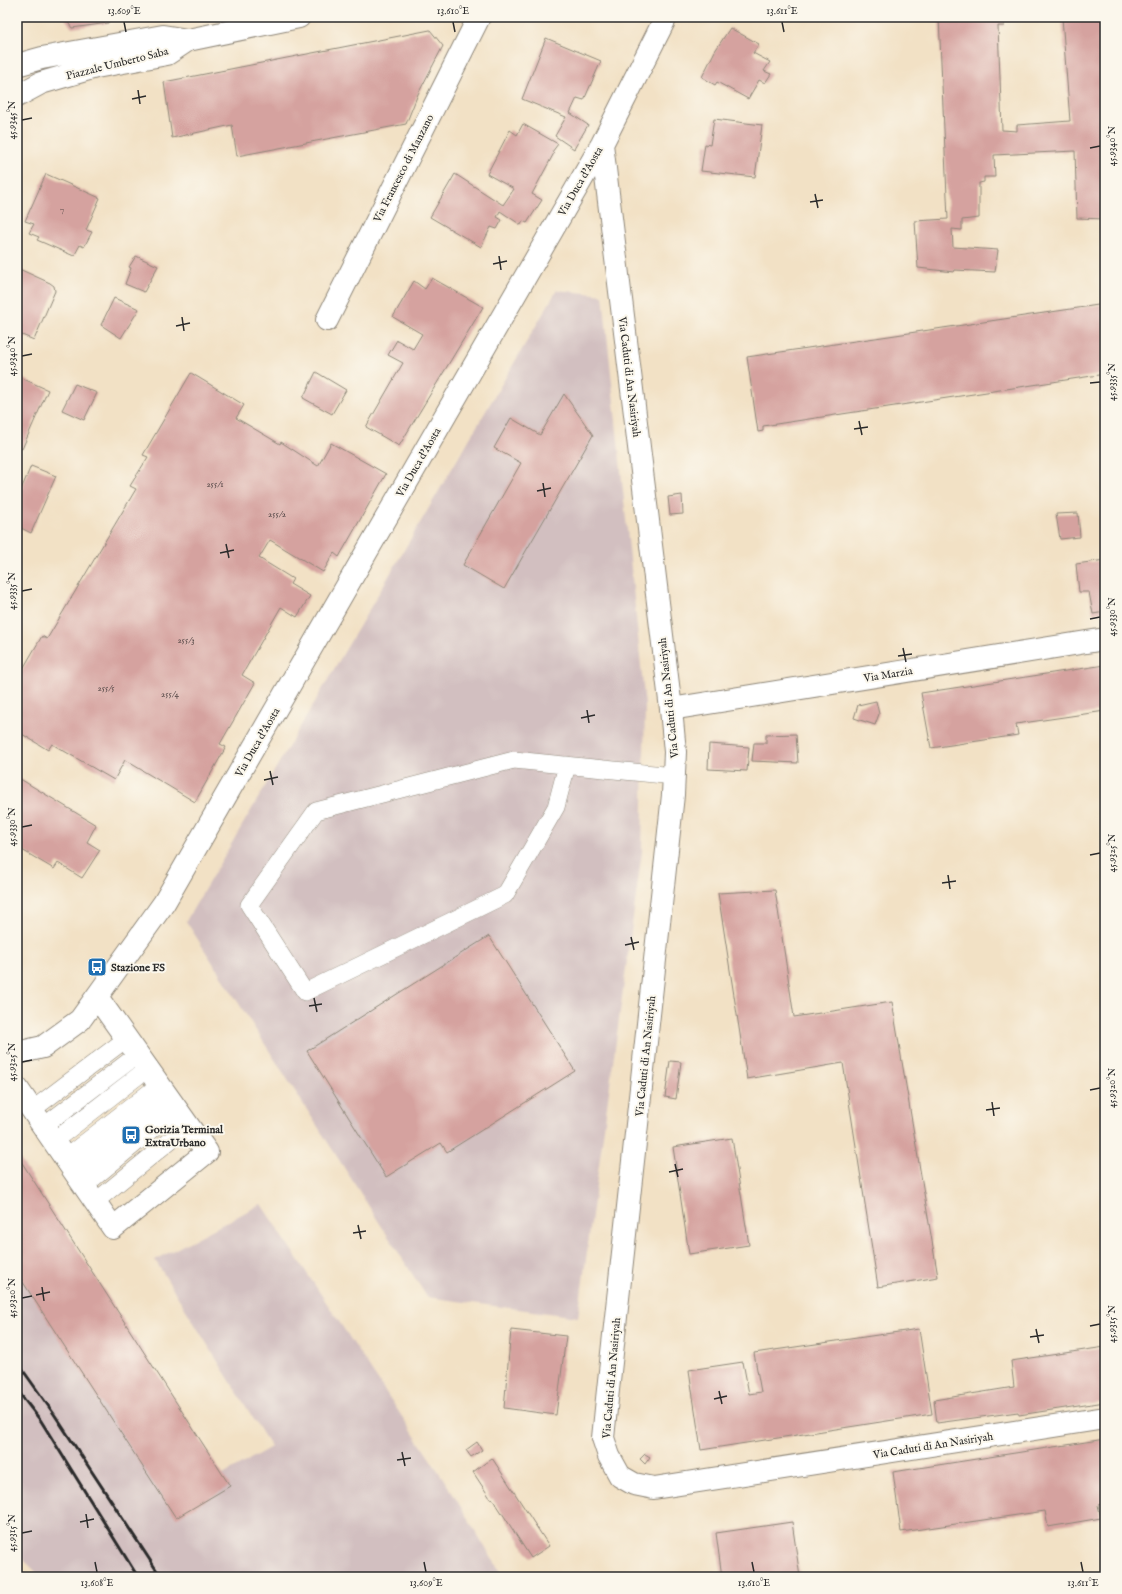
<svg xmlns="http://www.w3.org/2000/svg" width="1122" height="1594" font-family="'IM FELL English',serif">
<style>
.industrial{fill:#d2bfc0}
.building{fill:#d5a29f}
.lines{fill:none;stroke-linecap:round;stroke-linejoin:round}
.service-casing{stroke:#8e8678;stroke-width:18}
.minor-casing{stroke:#8e8678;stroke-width:24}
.primary-casing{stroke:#8e8678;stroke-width:24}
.service{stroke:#fff;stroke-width:17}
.minor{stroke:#fff;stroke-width:22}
.primary{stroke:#fff;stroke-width:22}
.rail{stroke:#2b2b2b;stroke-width:3}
.ticks{fill:none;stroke:#2b2b2b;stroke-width:1.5}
.labels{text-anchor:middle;stroke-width:4;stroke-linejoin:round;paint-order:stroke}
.number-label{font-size:9px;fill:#564948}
.street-label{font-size:11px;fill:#2b2b2b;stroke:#fbf7ec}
.poi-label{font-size:11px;font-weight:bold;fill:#2b2b2b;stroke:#fbf7ec;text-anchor:start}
.neatline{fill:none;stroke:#2b2b2b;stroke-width:1.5}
.ticks-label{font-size:10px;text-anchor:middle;fill:#2b2b2b}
</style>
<rect width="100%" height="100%" fill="#fbf7ec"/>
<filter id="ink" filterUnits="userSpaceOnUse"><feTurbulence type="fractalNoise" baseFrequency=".025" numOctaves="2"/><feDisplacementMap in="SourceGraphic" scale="8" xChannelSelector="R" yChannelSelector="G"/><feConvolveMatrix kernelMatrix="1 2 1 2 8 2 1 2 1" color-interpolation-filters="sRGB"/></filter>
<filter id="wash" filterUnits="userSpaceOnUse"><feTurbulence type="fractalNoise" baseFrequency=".012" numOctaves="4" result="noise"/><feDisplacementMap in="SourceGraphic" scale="16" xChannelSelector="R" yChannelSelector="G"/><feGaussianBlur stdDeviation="0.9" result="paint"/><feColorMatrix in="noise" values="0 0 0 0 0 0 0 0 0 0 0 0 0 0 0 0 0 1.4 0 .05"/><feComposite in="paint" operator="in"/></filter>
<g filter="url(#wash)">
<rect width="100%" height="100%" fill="#f2e1c5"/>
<!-- industrial -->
<path class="industrial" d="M 557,290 L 603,295 L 645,705 L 642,852 L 578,1317 L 427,1297 L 186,921 Z
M 17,1155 L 223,1475 L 271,1447 L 155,1260 L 261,1204 L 450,1489 L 503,1577 L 41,1577 L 17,1553 Z"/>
<g id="blocks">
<!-- building -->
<path class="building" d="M 64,17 L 111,17 L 108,23 L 72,28 Z
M 939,17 L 1004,17 L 1004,26 L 998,26 L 1002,130 L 1017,131 L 1017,125 L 1070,121 L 1062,17 L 1105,17 L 1105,219 L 1077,218 L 1075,151 L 994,155 L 995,177 L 984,177 L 984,182 L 979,183 L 979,218 L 962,220 L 962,230 L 952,229 L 953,247 L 998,250 L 995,272 L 955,270 L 954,272 L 918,268 L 915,221 L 948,219 Z
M 730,28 L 759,44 L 753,53 L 770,62 L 764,71 L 771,74 L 765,83 L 759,80 L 748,99 L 717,82 L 715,85 L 702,77 L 715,51 Z
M 430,30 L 443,46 L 418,94 L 406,124 L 237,156 L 232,125 L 172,138 L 164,82 Z
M 546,38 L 601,61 L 584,100 L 577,98 L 570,113 L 588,125 L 574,149 L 555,136 L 566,117 L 522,99 Z
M 714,119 L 762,125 L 755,177 L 701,171 L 705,144 L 710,145 Z
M 523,124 L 558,144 L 552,152 L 554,153 L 532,194 L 542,200 L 527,223 L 523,221 L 521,225 L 500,211 L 497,217 L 502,220 L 497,229 L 491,227 L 481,247 L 430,217 L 455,174 L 503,205 L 514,189 L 487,174 L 510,130 L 517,135 Z
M 46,174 L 100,198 L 86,230 L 92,232 L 84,247 L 80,245 L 74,256 L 37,240 L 39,237 L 29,233 L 34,224 L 25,221 Z
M 136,256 L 158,266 L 144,292 L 125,284 L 131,268 L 129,267 Z
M 17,268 L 50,283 L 54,286 L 55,291 L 34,340 L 17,333 Z
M 432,278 L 483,307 L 399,446 L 366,427 L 403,363 L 388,355 L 397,340 L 413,349 L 422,334 L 393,317 L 414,281 L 425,289 Z
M 114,298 L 139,309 L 121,338 L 101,325 Z
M 1105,304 L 1105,374 L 763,426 L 763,431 L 758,432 L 747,357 Z
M 316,372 L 346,390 L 332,414 L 303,398 Z
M 191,373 L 244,405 L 236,418 L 280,444 L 281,442 L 318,466 L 331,443 L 386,474 L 339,557 L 334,553 L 323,572 L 270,540 L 259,558 L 293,579 L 290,584 L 310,596 L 297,617 L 281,607 L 242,675 L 255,683 L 220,744 L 226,747 L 195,802 L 125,760 L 114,780 L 52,744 L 48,750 L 17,731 L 17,679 L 42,636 L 47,639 L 136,489 L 130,486 L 148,457 L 143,455 Z
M 17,376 L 48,390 L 22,449 L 17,446 Z
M 75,384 L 97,393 L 84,420 L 62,410 Z
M 564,394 L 593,435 L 504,589 L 463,565 L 521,463 L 494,448 L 511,418 L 540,435 Z
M 31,466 L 56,476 L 31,533 L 17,526 L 17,499 Z
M 682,495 L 683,514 L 670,515 L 668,497 Z
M 1078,513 L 1080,537 L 1060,539 L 1056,514 Z
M 1105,560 L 1105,612 L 1093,614 L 1089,592 L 1079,592 L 1076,564 Z
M 1105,665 L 1105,711 L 1016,724 L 1018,735 L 931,748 L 921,693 Z
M 876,701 L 879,714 L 875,725 L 854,718 L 858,705 Z
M 796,734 L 798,763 L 752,761 L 754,743 L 766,743 L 766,735 Z
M 709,744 L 749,747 L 747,771 L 708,769 Z
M 17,777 L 96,825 L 87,842 L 100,850 L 82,878 L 58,863 L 54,869 L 17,847 Z
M 775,890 L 794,1017 L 892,1002 L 938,1277 L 878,1287 L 843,1063 L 747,1079 L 718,893 Z
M 489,936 L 575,1071 L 447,1152 L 441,1143 L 386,1177 L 307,1051 Z
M 670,1061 L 681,1062 L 676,1099 L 665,1097 Z
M 732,1138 L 749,1245 L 689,1254 L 673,1147 Z
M 17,1155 L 230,1486 L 176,1518 L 17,1273 Z
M 919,1329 L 932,1414 L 701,1450 L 689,1370 L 743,1362 L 749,1394 L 761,1392 L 754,1353 Z
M 511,1330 L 566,1336 L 556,1415 L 504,1408 Z
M 1105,1347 L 1105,1402 L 1019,1415 L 1018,1412 L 937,1423 L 934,1400 L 1014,1387 L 1011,1361 Z
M 1105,1439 L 1105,1503 L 1098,1505 L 1101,1518 L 1048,1527 L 1045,1511 L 901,1532 L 893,1472 Z
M 477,1442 L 482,1450 L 471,1457 L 466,1450 Z
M 645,1454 L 650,1457 L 645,1464 L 640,1459 Z
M 492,1458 L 549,1546 L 531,1558 L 493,1499 L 490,1498 L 473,1472 Z
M 792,1522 L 800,1577 L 722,1577 L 716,1533 Z"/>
</g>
</g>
<g filter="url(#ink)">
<use href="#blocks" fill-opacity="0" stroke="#8e8678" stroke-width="1"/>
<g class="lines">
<!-- service casing -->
<g class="service-casing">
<path id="service" d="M 567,765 L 556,807 L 505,895 L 305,992 L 249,905 L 316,811 L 514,760 L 674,776
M 32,1110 L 126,1039
M 44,1126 L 137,1055
M 54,1141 L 147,1069
M 65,1158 L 159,1085
M 75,1172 L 167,1097
M 84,1186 L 176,1110
M 95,1202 L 188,1126"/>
</g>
<!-- minor casing -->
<g class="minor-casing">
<path id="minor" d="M 602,144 L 671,709 L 675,752 L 673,795 L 607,1399 L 603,1438 L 609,1456 L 620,1476 L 634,1484 L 654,1488 L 1105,1418
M 327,320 L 479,17
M 671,709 L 1105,639
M 17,1053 L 43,1047 L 80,1020 L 164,903 L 602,144 L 666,17
M 17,1088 L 113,1228 L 207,1152 L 97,997"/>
</g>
<!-- primary casing -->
<g class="primary-casing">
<path id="primary" d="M 17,65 L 42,58 L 163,36 L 188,40 L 299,17
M 17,96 L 41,83 L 96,67 L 167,54 L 188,40"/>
</g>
<!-- service -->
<use href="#service" class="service"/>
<!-- minor -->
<use href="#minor" class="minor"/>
<!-- primary -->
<use href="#primary" class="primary"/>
<!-- rail -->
<path class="rail" d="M 17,1362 L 54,1414 L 161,1577
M 17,1390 L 41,1421 L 138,1577"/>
</g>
</g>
<!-- ticks -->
<path class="ticks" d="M 124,22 L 126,32M 453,22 L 455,32M 782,22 L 784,32M 138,90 L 140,104M 132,99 L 146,96M 22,120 L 32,118M 1090,148 L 1100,146M 815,194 L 818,208M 810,202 L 823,200M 499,256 L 501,270M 493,264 L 507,261M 182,317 L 184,331M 176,326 L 190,323M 22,356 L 32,354M 1090,383 L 1100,382M 859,421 L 862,435M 854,429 L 868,427M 543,483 L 545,497M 537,491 L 551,488M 226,544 L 229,558M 220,553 L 234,550M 22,591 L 32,589M 1090,619 L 1100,617M 903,648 L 906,662M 898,656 L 912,654M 587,710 L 589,723M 581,718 L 595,715M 270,771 L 273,785M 264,780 L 278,777M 22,827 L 32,825M 1090,855 L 1100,853M 948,875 L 950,889M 942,883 L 956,881M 631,937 L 634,950M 625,945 L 639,942M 314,998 L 317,1012M 309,1006 L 322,1004M 22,1062 L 32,1060M 1090,1090 L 1100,1088M 992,1102 L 994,1116M 986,1110 L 1000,1108M 675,1164 L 678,1177M 669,1172 L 683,1169M 358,1225 L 361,1239M 353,1233 L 366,1231M 42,1287 L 44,1301M 36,1295 L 50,1292M 22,1298 L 32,1296M 1090,1326 L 1100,1324M 1036,1329 L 1039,1343M 1030,1337 L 1044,1335M 719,1391 L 722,1404M 714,1399 L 727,1396M 402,1452 L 405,1466M 397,1460 L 411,1458M 86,1514 L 88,1528M 80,1522 L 94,1519M 22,1533 L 32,1531M 95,1562 L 97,1572M 424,1562 L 426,1572M 752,1562 L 754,1572M 1081,1562 L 1083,1572"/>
<!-- icons -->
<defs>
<g id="bus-square" transform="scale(1)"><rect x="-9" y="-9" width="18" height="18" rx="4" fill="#1f6fb2" stroke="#fbf7ec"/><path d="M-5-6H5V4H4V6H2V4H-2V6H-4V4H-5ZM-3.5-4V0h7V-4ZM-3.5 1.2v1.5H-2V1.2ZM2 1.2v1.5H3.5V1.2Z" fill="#fff"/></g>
</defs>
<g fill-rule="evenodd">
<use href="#bus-square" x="97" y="967"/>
<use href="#bus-square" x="131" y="1135"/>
</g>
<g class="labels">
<!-- number labels -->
<g class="number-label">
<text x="62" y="212">7</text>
<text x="215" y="487">255/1</text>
<text x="277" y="517">255/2</text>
<text x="186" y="643">255/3</text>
<text x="106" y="691">255/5</text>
<text x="170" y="697">255/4</text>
</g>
<!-- street labels -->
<g class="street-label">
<text transform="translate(117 63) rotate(-14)" y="4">Piazzale Umberto Saba</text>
<text transform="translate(403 168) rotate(-63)" y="4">Via Francesco di Manzano</text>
<text transform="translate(580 181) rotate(-60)" y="4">Via Duca d'Aosta</text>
<text transform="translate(630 377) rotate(83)" y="4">Via Caduti di An Nasiriyah</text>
<text transform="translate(418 462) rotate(-60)" y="4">Via Duca d'Aosta</text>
<text transform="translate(888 674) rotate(-9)" y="4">Via Marzia</text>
<text transform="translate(668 698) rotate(-96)" y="4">Via Caduti di An Nasiriyah</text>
<text transform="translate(257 742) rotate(-60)" y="4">Via Duca d'Aosta</text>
<text transform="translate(645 1056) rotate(-84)" y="4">Via Caduti di An Nasiriyah</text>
<text transform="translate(611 1378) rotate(-85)" y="4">Via Caduti di An Nasiriyah</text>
<text transform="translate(933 1445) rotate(-9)" y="4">Via Caduti di An Nasiriyah</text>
</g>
<!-- poi labels -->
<g class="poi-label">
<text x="111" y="971">Stazione FS</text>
<text x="145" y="1133">Gorizia Terminal<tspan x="145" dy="13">ExtraUrbano</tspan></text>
</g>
</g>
<!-- margin -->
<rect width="1122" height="1594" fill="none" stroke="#fbf7ec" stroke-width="44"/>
<rect x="22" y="22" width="1078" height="1550" class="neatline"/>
<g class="ticks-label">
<text x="124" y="14">13.609°E</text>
<text x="453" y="14">13.610°E</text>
<text x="782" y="14">13.611°E</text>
<text transform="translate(11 120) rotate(-90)" y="4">45.9345°N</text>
<text transform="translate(1111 146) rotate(-90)" y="4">45.9340°N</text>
<text transform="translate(11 356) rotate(-90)" y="4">45.9340°N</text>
<text transform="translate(1111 382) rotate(-90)" y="4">45.9335°N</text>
<text transform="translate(11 591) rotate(-90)" y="4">45.9335°N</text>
<text transform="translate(1111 617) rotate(-90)" y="4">45.9330°N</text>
<text transform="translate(11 827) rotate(-90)" y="4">45.9330°N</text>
<text transform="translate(1111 853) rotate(-90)" y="4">45.9325°N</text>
<text transform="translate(11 1062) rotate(-90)" y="4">45.9325°N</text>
<text transform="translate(1111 1088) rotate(-90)" y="4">45.9320°N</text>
<text transform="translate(11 1298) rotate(-90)" y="4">45.9320°N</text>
<text transform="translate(1111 1324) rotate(-90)" y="4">45.9315°N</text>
<text transform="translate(11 1533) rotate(-90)" y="4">45.9315°N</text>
<text x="97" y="1586">13.608°E</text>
<text x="426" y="1586">13.609°E</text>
<text x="754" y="1586">13.610°E</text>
<text x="1083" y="1586">13.611°E</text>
</g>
</svg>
